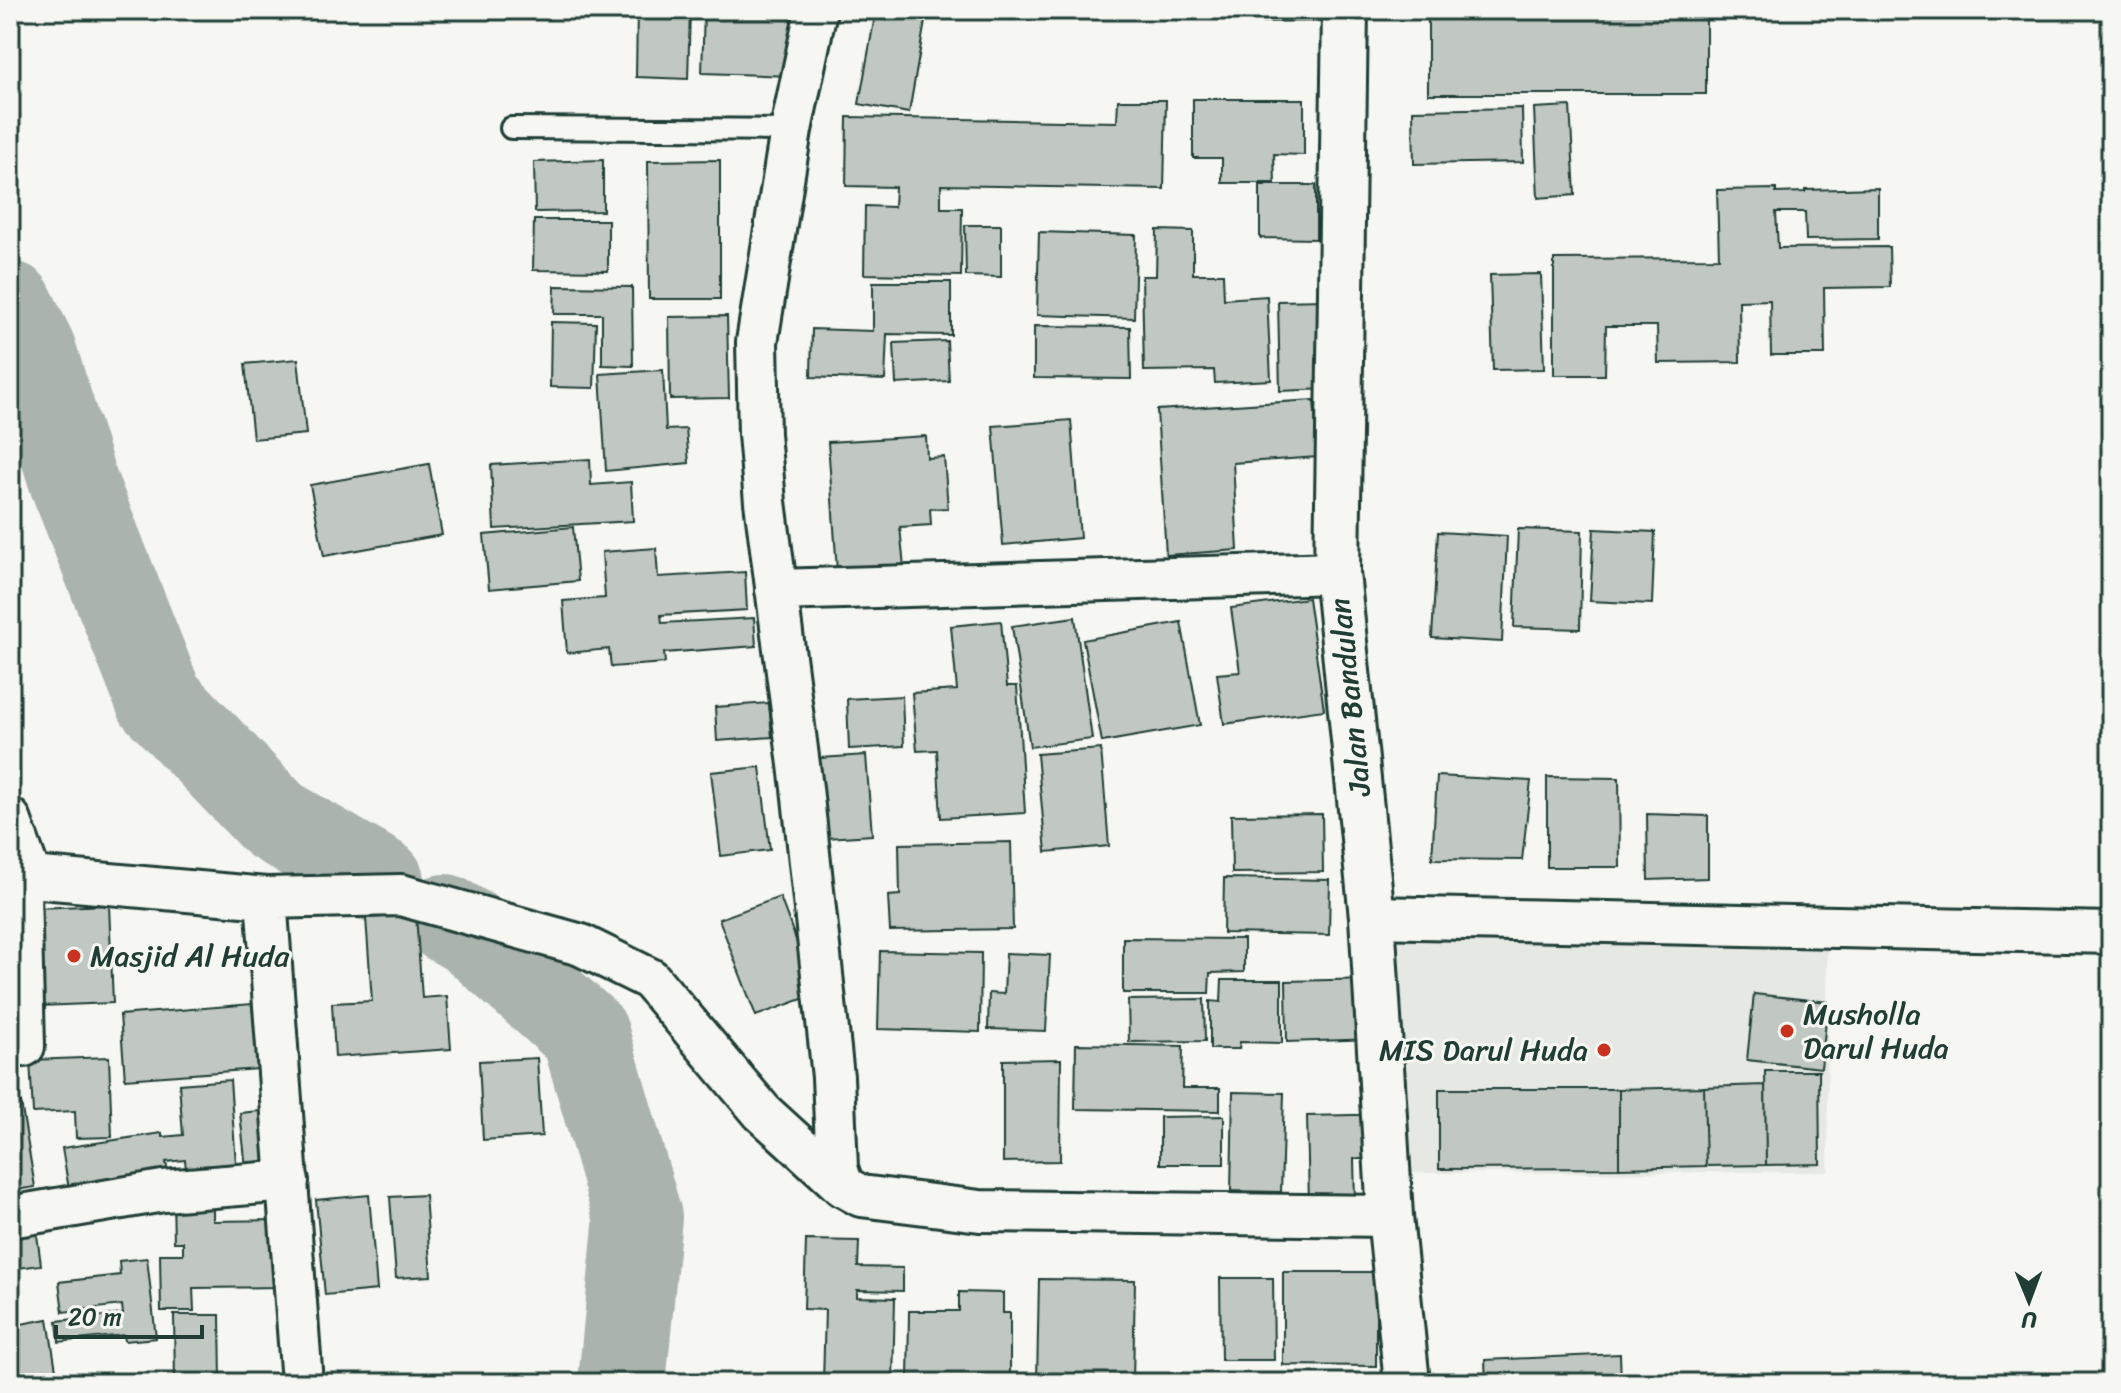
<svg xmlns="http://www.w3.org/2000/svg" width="2121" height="1393" font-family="Sriracha,sans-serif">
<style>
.built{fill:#e6e8e4}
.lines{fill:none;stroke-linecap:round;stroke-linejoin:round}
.river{stroke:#aab3ae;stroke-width:88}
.building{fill:#c1c8c3;stroke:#1f3d34;stroke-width:2}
.lane-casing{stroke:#1f3d34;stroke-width:26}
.street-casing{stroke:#1f3d34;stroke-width:46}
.secondary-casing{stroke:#1f3d34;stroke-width:50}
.lane{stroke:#f6f6f2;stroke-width:20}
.street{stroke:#f6f6f2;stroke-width:40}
.secondary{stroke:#f6f6f2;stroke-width:44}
.poi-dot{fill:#c8321e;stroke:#f6f6f2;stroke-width:3}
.labels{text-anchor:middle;stroke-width:6;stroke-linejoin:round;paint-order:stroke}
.street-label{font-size:30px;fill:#1f3d34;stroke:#f6f6f2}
.poi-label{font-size:30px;fill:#1f3d34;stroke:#f6f6f2;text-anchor:start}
</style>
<rect width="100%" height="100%" fill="#f6f6f2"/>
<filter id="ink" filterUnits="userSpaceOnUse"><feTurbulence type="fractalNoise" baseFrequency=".0125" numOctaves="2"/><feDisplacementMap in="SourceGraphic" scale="16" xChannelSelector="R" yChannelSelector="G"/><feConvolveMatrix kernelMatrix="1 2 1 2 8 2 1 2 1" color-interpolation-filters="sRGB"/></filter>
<g filter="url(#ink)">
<!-- built -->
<path class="built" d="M 1372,917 L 1827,927 L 1828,1172 L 1387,1173 Z"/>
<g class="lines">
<!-- river -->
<path class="river" d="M 10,305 L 32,350 L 73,481 L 159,699 L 275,820 L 380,881
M 445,918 L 473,934 L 585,1034 L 638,1217 L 622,1383"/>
</g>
<!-- building -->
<path class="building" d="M 637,10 L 690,10 L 688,79 L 636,77 Z
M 704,10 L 796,10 L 793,76 L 702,73 Z
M 876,10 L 927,10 L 909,113 L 859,104 Z
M 1245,10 L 1333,10 L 1333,21 L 1245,22 Z
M 1428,10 L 1706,10 L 1706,94 L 1428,94 Z
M 1193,99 L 1304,99 L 1304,155 L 1274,154 L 1275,183 L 1222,183 L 1222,158 L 1193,158 Z
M 1118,100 L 1166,100 L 1164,189 L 941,185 L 941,208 L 962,208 L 961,276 L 864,274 L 865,206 L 894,207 L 895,187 L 846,186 L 847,117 L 1117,122 Z
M 1570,106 L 1575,195 L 1538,198 L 1534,108 Z
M 1522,108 L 1523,162 L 1414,164 L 1413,110 Z
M 603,160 L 603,211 L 535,212 L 534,162 Z
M 720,160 L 720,299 L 649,299 L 648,161 Z
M 1260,185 L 1316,185 L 1316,239 L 1260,238 Z
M 1878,188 L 1878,239 L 1806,240 L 1805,212 L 1776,212 L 1778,248 L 1889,247 L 1890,287 L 1824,288 L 1825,355 L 1771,355 L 1770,300 L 1739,301 L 1740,362 L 1658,363 L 1657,326 L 1606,326 L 1605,375 L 1554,375 L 1554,259 L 1719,258 L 1717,190 L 1776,189 L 1776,193 L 1805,192 L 1805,190 Z
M 534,220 L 608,220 L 608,271 L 533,270 Z
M 965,225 L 1001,225 L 1001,277 L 966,276 Z
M 1157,230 L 1193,231 L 1193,274 L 1223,274 L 1224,299 L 1267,296 L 1271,380 L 1215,383 L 1214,370 L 1144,371 L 1142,276 L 1156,276 Z
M 1039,232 L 1136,235 L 1134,318 L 1037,315 Z
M 1541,274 L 1544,369 L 1493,370 L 1490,275 Z
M 873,282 L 951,282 L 951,335 L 887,334 L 885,380 L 811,377 L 812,329 L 873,331 Z
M 555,286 L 632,287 L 633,366 L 602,365 L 602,314 L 554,314 Z
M 1325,300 L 1327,389 L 1280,391 L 1278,301 Z
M 727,316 L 729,398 L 670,399 L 669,317 Z
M 551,322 L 596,323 L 594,388 L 550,387 Z
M 1034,326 L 1130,327 L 1131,379 L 1034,378 Z
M 947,341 L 949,381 L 896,384 L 894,343 Z
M 298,359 L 306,434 L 253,439 L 245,364 Z
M 663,370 L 666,430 L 686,429 L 689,463 L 606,471 L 600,374 Z
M 1314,400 L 1318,457 L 1233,463 L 1238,550 L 1166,555 L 1157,410 Z
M 1071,420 L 1080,538 L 1003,545 L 993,426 Z
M 926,436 L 927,458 L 944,457 L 948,508 L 930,509 L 931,525 L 900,527 L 904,567 L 837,571 L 828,442 Z
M 590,459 L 591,485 L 631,482 L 633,521 L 494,529 L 491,465 Z
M 429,464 L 442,535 L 324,556 L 310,485 Z
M 573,527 L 578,581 L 489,589 L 484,535 Z
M 1518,529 L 1582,531 L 1580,629 L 1514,627 Z
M 1594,529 L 1655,532 L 1652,604 L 1590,601 Z
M 1438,532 L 1507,536 L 1502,642 L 1432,638 Z
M 656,548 L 658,577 L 745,572 L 747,610 L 661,615 L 662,623 L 754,618 L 756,646 L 664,653 L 665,663 L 611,667 L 609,649 L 567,653 L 563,601 L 605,598 L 602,552 Z
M 1308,598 L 1324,710 L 1224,724 L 1217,674 L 1240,672 L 1231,608 Z
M 1075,617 L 1092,739 L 1030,747 L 1012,626 Z
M 1001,621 L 1007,686 L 1017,686 L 1025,813 L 941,818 L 937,750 L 917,751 L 912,693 L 957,690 L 951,626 Z
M 1181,622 L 1200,725 L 1102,742 L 1083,640 Z
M 902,696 L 904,746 L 849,749 L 847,699 Z
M 769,703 L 772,737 L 717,741 L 715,707 Z
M 1101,749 L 1109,846 L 1046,852 L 1037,754 Z
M 866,755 L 872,835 L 811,839 L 805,759 Z
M 760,767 L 770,850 L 721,856 L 711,772 Z
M 1437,776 L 1531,781 L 1522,860 L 1432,859 Z
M 1547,777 L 1619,778 L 1620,867 L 1547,867 Z
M 1322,814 L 1323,872 L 1232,873 L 1231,815 Z
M 1647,814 L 1708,816 L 1708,878 L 1648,880 Z
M 1011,842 L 1013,929 L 890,931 L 888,896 L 900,895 L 899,844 Z
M 1224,878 L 1330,880 L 1329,935 L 1223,933 Z
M 780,897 L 816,994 L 756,1016 L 719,919 Z
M 109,905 L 113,1003 L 40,1006 L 36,908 Z
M 416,915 L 422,998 L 447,996 L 451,1049 L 335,1057 L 332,1003 L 372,1001 L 366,918 Z
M 1123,938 L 1244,939 L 1244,972 L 1210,973 L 1209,993 L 1123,993 Z
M 880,951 L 981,953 L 980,1032 L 878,1029 Z
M 1006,953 L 1050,955 L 1046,1031 L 988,1029 L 989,993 L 1004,994 Z
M 1374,979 L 1375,1039 L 1287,1042 L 1286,981 Z
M 1222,980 L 1282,980 L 1282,1043 L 1240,1042 L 1239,1049 L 1210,1049 L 1210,1001 L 1221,1002 Z
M 1754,994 L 1828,1002 L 1821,1068 L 1747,1060 Z
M 1204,999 L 1205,1041 L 1129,1042 L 1128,1000 Z
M 252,1004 L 258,1069 L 125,1079 L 120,1015 Z
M 1076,1044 L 1183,1046 L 1182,1088 L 1220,1088 L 1220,1111 L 1075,1109 Z
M 109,1057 L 112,1137 L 76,1138 L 75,1111 L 33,1113 L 30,1060 Z
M 537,1058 L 542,1136 L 483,1140 L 479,1061 Z
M 1061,1059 L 1060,1161 L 1003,1162 L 1003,1060 Z
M 1765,1071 L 1819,1071 L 1820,1164 L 1766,1165 Z
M 230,1080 L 236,1164 L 186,1169 L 185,1160 L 166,1162 L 169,1179 L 70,1195 L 62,1148 L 162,1133 L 162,1137 L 183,1135 L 179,1084 Z
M 1765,1085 L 1766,1165 L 1706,1166 L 1704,1087 Z
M 1704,1087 L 1706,1166 L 1619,1168 L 1619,1089 Z
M 1439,1089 L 1619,1089 L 1619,1168 L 1439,1169 Z
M 1233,1092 L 1284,1093 L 1281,1192 L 1231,1191 Z
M 21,1103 L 35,1187 L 10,1191 L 10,1105 Z
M 271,1110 L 277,1165 L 246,1168 L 240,1113 Z
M 1353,1115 L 1378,1115 L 1378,1159 L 1354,1159 L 1355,1202 L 1309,1203 L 1307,1116 Z
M 1224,1116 L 1224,1164 L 1160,1164 L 1160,1117 Z
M 369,1195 L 377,1290 L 325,1295 L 316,1200 Z
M 425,1195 L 431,1276 L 396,1278 L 390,1197 Z
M 173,1198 L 213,1198 L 213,1221 L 278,1220 L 279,1287 L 193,1288 L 194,1311 L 161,1311 L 160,1254 L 183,1254 L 183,1242 L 174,1242 Z
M 36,1227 L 41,1265 L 10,1269 L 10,1230 Z
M 806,1240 L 859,1241 L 858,1267 L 903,1268 L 903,1291 L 857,1290 L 857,1297 L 895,1298 L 893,1383 L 823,1383 L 825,1310 L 804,1309 Z
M 147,1258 L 156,1338 L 125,1341 L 124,1335 L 59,1342 L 57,1321 L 123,1314 L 122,1305 L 63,1312 L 59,1282 L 120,1275 L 119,1261 Z
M 1283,1272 L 1376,1272 L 1376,1366 L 1283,1365 Z
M 1220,1278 L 1273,1278 L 1274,1360 L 1221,1360 Z
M 1039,1279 L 1135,1280 L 1133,1383 L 1037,1383 Z
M 959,1292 L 1003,1293 L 1003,1313 L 1010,1313 L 1010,1383 L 908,1383 L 909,1311 L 959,1311 Z
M 174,1315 L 220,1315 L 221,1383 L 175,1383 Z
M 48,1319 L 58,1383 L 10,1383 L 10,1326 Z
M 1620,1354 L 1621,1382 L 1486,1383 L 1485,1360 Z"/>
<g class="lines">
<!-- lane casing -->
<g class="lane-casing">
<path id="lane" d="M 511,128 L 791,130"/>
</g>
<!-- street casing -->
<g class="street-casing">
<path id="street" d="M 816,10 L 791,130 L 757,342 L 759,434 L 765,502 L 802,788 L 833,1077 L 837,1168 L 843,1186 L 861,1196 L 980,1211 L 1390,1216
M 776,590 L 1337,573
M 10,819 L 31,877
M 266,898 L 302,1383
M 1372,917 L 2111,933
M 24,1046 L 20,891 L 31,877 L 266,898 L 401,895 L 581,945 L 650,979 L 762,1112 L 843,1186
M 10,1217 L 163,1191 L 288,1181"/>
</g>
<!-- secondary casing -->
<g class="secondary-casing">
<path id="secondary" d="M 1345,10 L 1337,573 L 1372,917 L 1390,1216 L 1407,1383"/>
</g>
<!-- lane -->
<use href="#lane" class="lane"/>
<!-- street -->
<use href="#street" class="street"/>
<!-- secondary -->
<use href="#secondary" class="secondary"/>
</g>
</g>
<!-- markers -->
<g class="poi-dot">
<circle cx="74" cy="956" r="8"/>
<circle cx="1787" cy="1031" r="8"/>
<circle cx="1604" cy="1050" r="8"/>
</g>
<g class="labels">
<!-- street labels -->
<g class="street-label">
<text transform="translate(1350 697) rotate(-96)" y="10">Jalan Bandulan</text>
</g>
<!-- poi labels -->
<g class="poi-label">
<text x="90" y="966">Masjid Al Huda</text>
<text x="1803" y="1024">Musholla<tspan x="1803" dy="34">Darul Huda</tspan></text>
<text x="1588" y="1060" text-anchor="end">MIS Darul Huda</text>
</g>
</g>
<!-- margin -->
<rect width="2121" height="1393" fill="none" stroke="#f6f6f2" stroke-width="40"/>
<rect x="20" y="20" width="2081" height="1353" fill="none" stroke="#1f3d34" stroke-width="3" filter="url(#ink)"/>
<!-- north arrow -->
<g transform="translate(2029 1301) rotate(179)" stroke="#f6f6f2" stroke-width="6" paint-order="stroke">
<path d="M0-6L14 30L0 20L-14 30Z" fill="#1f3d34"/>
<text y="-12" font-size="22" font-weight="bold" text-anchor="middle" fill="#1f3d34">U</text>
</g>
<!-- scale -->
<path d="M56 1325v12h146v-12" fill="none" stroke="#1f3d34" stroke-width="4"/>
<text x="68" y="1325" font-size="24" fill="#1f3d34" stroke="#f6f6f2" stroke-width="6" paint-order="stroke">20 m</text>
</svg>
